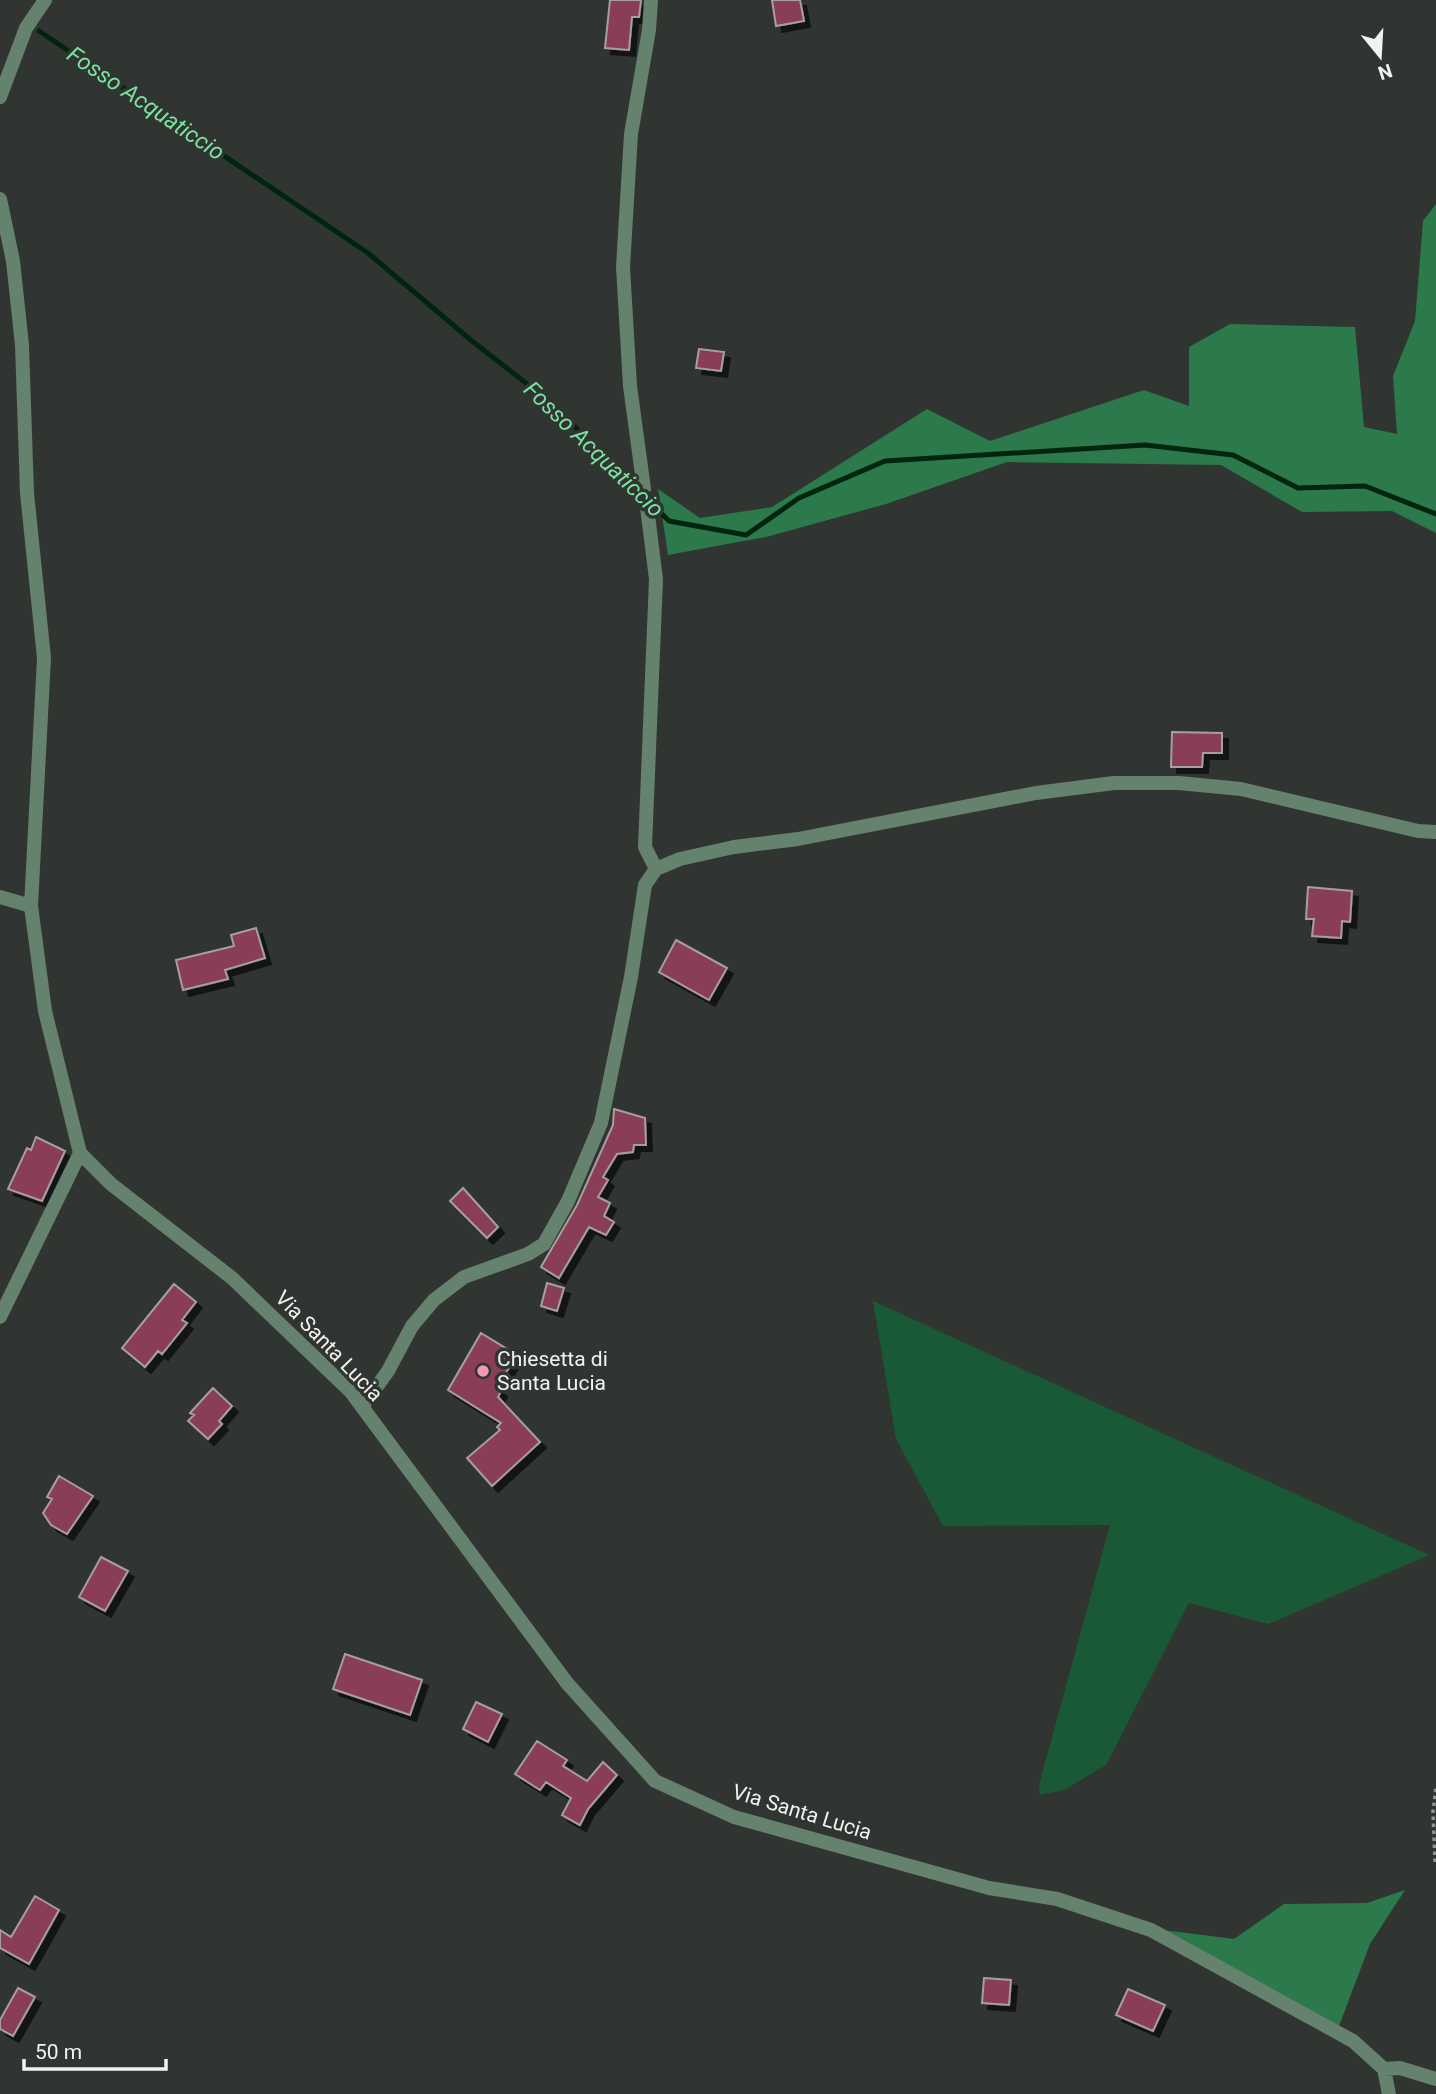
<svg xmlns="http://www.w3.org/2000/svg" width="1436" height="2094" font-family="Roboto,sans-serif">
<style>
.green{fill:#1a5935}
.forest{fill:#2c794b}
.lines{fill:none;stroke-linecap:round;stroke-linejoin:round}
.stream{stroke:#00250f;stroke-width:5}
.building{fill:#893e56;stroke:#a69ea0;stroke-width:2;filter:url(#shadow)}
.path{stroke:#909592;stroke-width:3.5;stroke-dasharray:3.5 3.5;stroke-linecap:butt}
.minor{stroke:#64826d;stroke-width:14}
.poi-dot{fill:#f19ab2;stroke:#303532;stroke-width:2.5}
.labels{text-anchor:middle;stroke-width:7;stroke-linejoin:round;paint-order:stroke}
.street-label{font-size:21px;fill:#f0f4f1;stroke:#303532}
.poi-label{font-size:21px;fill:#f0f4f1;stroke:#303532;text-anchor:start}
.water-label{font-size:23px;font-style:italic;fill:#7be2a0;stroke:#303532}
</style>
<defs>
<filter id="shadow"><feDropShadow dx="6" dy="6" stdDeviation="0" flood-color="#0009"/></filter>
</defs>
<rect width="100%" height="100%" fill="#303532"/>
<!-- green -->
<path class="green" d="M 873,1301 L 1429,1555 L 1268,1624 L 1189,1603 L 1106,1765 L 1064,1790 L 1040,1795 L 1039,1785 L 1110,1525 L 943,1526 L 896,1439 Z"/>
<!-- forest -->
<path class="forest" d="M 1436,204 L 1436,533 L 1392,511 L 1302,512 L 1221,465 L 1007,462 L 886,504 L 766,537 L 668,555 L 658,489 L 700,518 L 772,507 L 927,409 L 990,441 L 1144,390 L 1189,406 L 1189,347 L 1230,324 L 1355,327 L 1364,427 L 1397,434 L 1393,376 L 1415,321 L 1423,221 Z
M 1405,1890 L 1370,1944 L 1339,2026 L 1163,1930 L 1234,1939 L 1284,1904 L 1367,1903 Z"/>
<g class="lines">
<!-- stream -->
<path class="stream" d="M 39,31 L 368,253 L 472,341 L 549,401 L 669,521 L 746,535 L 799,498 L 885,461 L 1145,445 L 1233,455 L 1298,488 L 1365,486 L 1436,514"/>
</g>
<!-- building -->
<path class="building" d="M 610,0 L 641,0 L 639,17 L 632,17 L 629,50 L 605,48 Z
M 772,0 L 800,0 L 804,21 L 776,26 Z
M 699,349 L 724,352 L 721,371 L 696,368 Z
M 1172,732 L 1222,733 L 1222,753 L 1203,753 L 1202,767 L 1171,767 Z
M 1308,887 L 1352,891 L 1350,922 L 1342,921 L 1341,938 L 1312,936 L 1314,919 L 1306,919 Z
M 256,928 L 265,958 L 225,970 L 228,979 L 183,990 L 176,960 L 234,946 L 231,935 Z
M 676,940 L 727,968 L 709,1000 L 659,972 Z
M 614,1109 L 645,1118 L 646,1145 L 634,1145 L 633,1152 L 617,1154 L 603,1177 L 608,1180 L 598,1197 L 610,1203 L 604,1216 L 614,1222 L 606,1235 L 589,1227 L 559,1278 L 541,1267 L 577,1205 L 613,1125 Z
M 36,1137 L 65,1151 L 42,1201 L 8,1189 L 27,1148 L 31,1150 Z
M 463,1188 L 498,1227 L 487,1238 L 450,1201 Z
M 547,1283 L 564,1288 L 557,1311 L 541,1306 Z
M 174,1284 L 196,1302 L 182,1320 L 187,1323 L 171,1343 L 162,1354 L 158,1351 L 145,1367 L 122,1348 Z
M 481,1333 L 517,1355 L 497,1387 L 501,1391 L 498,1397 L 540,1442 L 492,1486 L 467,1458 L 500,1430 L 497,1427 L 501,1423 L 448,1390 Z
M 213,1388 L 232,1406 L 219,1421 L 222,1424 L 208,1439 L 188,1421 L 194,1415 L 190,1413 Z
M 59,1476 L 93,1496 L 67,1534 L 51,1525 L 43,1513 L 52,1499 L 47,1497 Z
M 101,1557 L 128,1571 L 105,1611 L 79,1597 Z
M 345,1654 L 422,1680 L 410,1715 L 333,1689 Z
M 476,1702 L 502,1714 L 488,1742 L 463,1729 Z
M 537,1741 L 567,1760 L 563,1766 L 587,1781 L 603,1762 L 617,1775 L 588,1809 L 580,1825 L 562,1815 L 571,1798 L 546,1782 L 540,1790 L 515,1774 Z
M 35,1896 L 59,1910 L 29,1964 L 0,1948 L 0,1930 L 11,1937 Z
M 984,1978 L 1011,1980 L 1009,2005 L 982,2003 Z
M 18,1988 L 35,1997 L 13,2036 L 0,2029 L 0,2020 Z
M 1128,1989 L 1165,2005 L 1153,2031 L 1116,2015 Z"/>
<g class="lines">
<!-- path -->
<path class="path" d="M 1435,1862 L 1433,1812 L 1436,1787"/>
<!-- minor -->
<path class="minor" d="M 0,97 L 26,28 L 45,0
M 0,199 L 13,261 L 22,345 L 27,493 L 44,658 L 31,906 L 45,1011 L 80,1153 L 111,1184 L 232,1278 L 351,1392 L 567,1683 L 655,1781 L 734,1817 L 989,1888 L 1057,1899 L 1151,1930 L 1353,2041 L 1384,2069 L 1389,2094
M 644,489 L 630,386 L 623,267 L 631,134 L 649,30 L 651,0
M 647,507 L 656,579 L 645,847 L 656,869
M 0,897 L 31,906
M 0,1317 L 80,1153
M 362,1407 L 388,1371 L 412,1326 L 434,1300 L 464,1277 L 528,1254 L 544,1244 L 568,1201 L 601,1123 L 631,977 L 645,885 L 656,869 L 680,859 L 734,847 L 798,839 L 1036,793 L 1114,783 L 1179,783 L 1241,789 L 1418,831 L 1436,832
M 1384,2069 L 1400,2068 L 1436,2079"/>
</g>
<!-- markers -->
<circle class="poi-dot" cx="483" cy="1371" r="7"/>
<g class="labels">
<!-- street labels -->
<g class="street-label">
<text transform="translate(329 1346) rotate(46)" y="7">Via Santa Lucia</text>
<text transform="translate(802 1812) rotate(17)" y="7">Via Santa Lucia</text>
</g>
<!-- poi labels -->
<g class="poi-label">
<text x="497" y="1366">Chiesetta di<tspan x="497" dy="24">Santa Lucia</tspan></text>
</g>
<!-- water labels -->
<g class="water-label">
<text transform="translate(146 103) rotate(34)" y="8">Fosso Acquaticcio</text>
<text transform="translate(594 449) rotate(44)" y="8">Fosso Acquaticcio</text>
</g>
</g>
<!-- north arrow -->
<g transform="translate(1380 56) rotate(162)" stroke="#303532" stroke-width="5" paint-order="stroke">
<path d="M0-5L12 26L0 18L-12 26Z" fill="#f0f4f1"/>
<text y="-10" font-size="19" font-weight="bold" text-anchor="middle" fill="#f0f4f1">N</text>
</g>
<!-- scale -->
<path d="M24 2059v10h142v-10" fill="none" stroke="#f0f4f1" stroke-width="3.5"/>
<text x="35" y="2059" font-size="21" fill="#f0f4f1" stroke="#303532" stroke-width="5" paint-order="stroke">50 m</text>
</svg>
